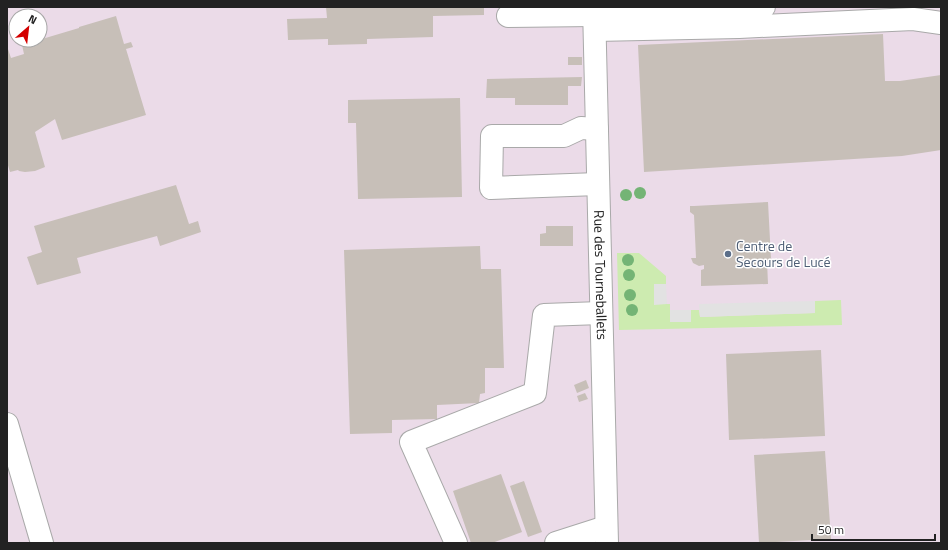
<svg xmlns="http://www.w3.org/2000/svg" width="948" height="550" font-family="'Titillium Web',sans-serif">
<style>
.industrial{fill:#ebdbe8;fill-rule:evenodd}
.grass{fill:#cdebb0}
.parking{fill:#e2e2e2}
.building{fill:#c7bfb8}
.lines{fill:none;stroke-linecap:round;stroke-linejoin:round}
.minor-casing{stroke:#a9a9a9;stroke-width:24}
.minor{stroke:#fff;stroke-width:22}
.tree{fill:#74b475}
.service-dot{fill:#5c6f8a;stroke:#fff;stroke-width:1.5}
.labels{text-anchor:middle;stroke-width:3;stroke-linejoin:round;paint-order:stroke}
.service-label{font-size:14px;fill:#4e5e75;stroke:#fff;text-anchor:start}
.street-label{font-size:14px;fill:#222;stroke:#fff}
</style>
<rect width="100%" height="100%" fill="#f2efe9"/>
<!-- industrial -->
<path class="industrial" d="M 7,7 L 941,7 L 941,543 L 7,543 ZM 16,16 L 40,16 L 40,40 L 16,40 Z"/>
<!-- grass -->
<path class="grass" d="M 617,253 L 639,253 L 666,276 L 666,284 L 654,284 L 654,304 L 670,304 L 670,322 L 691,322 L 691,310 L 699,310 L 700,317 L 815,313 L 815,301 L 841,300 L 842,325 L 619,330 Z"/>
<!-- parking -->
<path class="parking" d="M 654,284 L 666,284 L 667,304 L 654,305 Z
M 815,301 L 815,313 L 700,317 L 699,304 Z
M 670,310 L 691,310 L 691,322 L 670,322 Z"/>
<!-- building -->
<path class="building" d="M 326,7 L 484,7 L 484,15 L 433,16 L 433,37 L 367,39 L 367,44 L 328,45 L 328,39 L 288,40 L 287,19 L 327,18 Z
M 116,16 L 124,44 L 131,42 L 133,47 L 126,49 L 146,115 L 62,140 L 55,119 L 35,132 L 45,167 L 35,171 L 25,172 L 19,171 L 18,170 L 10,172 L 7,162 L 7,46 L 11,58 L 24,54 L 22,45 L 79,28 L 79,27 Z
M 883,34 L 885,81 L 900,81 L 941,75 L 941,150 L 902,156 L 644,172 L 638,45 Z
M 568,57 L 582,57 L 582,65 L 568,65 Z
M 582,77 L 581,86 L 568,86 L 568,105 L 515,105 L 515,98 L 486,98 L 487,79 Z
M 460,98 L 462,197 L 358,199 L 356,123 L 348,123 L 348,100 Z
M 176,185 L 189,224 L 198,221 L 201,232 L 160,246 L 157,236 L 77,258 L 81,273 L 37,285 L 27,257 L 42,252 L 34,226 Z
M 768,202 L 771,259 L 767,261 L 768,284 L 701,286 L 701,270 L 704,269 L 704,265 L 699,266 L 693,263 L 691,258 L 696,258 L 694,215 L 690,212 L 690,206 L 694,206 Z
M 546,226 L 573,226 L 573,246 L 540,246 L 540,234 L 546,233 Z
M 480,246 L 481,269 L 501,269 L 504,368 L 485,368 L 485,393 L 480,394 L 479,403 L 437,405 L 437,419 L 392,420 L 392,433 L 350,434 L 344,250 Z
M 821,350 L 825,436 L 729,440 L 726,354 Z
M 586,380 L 589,388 L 577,393 L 574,385 Z
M 585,393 L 588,399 L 579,402 L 577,396 Z
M 825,451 L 831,539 L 759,543 L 754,455 Z
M 501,474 L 522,532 L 492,543 L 471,543 L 453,491 Z
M 524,481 L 542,532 L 528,537 L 510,486 Z"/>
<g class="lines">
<!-- minor casing -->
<g class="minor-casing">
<g id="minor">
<path id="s1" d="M 594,7 L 607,543"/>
<path d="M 508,16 L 594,15 L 764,7"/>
<path d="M 595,30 L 739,27 L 913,19 L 941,23"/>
<path d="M 597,129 L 581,128 L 564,136 L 492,136 L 491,188 L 598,184"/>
<path d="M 7,424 L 42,543"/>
<path d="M 456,543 L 411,442 L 535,393 L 544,315 L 601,313"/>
<path d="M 556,543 L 606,527"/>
</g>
</g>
<!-- minor -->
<use href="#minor" class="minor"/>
</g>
<!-- trees -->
<g class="tree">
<circle cx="640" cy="193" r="6"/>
<circle cx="626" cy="195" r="6"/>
<circle cx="628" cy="260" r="6"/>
<circle cx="629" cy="275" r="6"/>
<circle cx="630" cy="295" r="6"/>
<circle cx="632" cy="310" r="6"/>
</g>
<!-- markers -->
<circle class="service-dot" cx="728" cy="254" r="4"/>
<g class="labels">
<!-- service labels -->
<g class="service-label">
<text x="736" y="251">Centre de<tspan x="736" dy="16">Secours de Lucé</tspan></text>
</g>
<!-- street labels -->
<g class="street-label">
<text dy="5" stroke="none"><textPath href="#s1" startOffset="268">Rue des Tourneballets</textPath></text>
</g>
</g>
<!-- border -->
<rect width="948" height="550" fill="none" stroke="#222222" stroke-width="16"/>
<!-- north arrow -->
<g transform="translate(28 28) rotate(28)"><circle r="19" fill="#ffffff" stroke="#a7a7a7"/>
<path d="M0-3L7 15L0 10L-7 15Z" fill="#d40000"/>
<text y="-6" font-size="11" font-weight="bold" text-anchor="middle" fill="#222222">N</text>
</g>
<!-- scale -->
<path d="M812 534v6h123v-6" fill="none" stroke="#222222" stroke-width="2"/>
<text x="818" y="534" font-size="12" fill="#222222" stroke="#ffffff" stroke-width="3" paint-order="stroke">50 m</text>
</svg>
